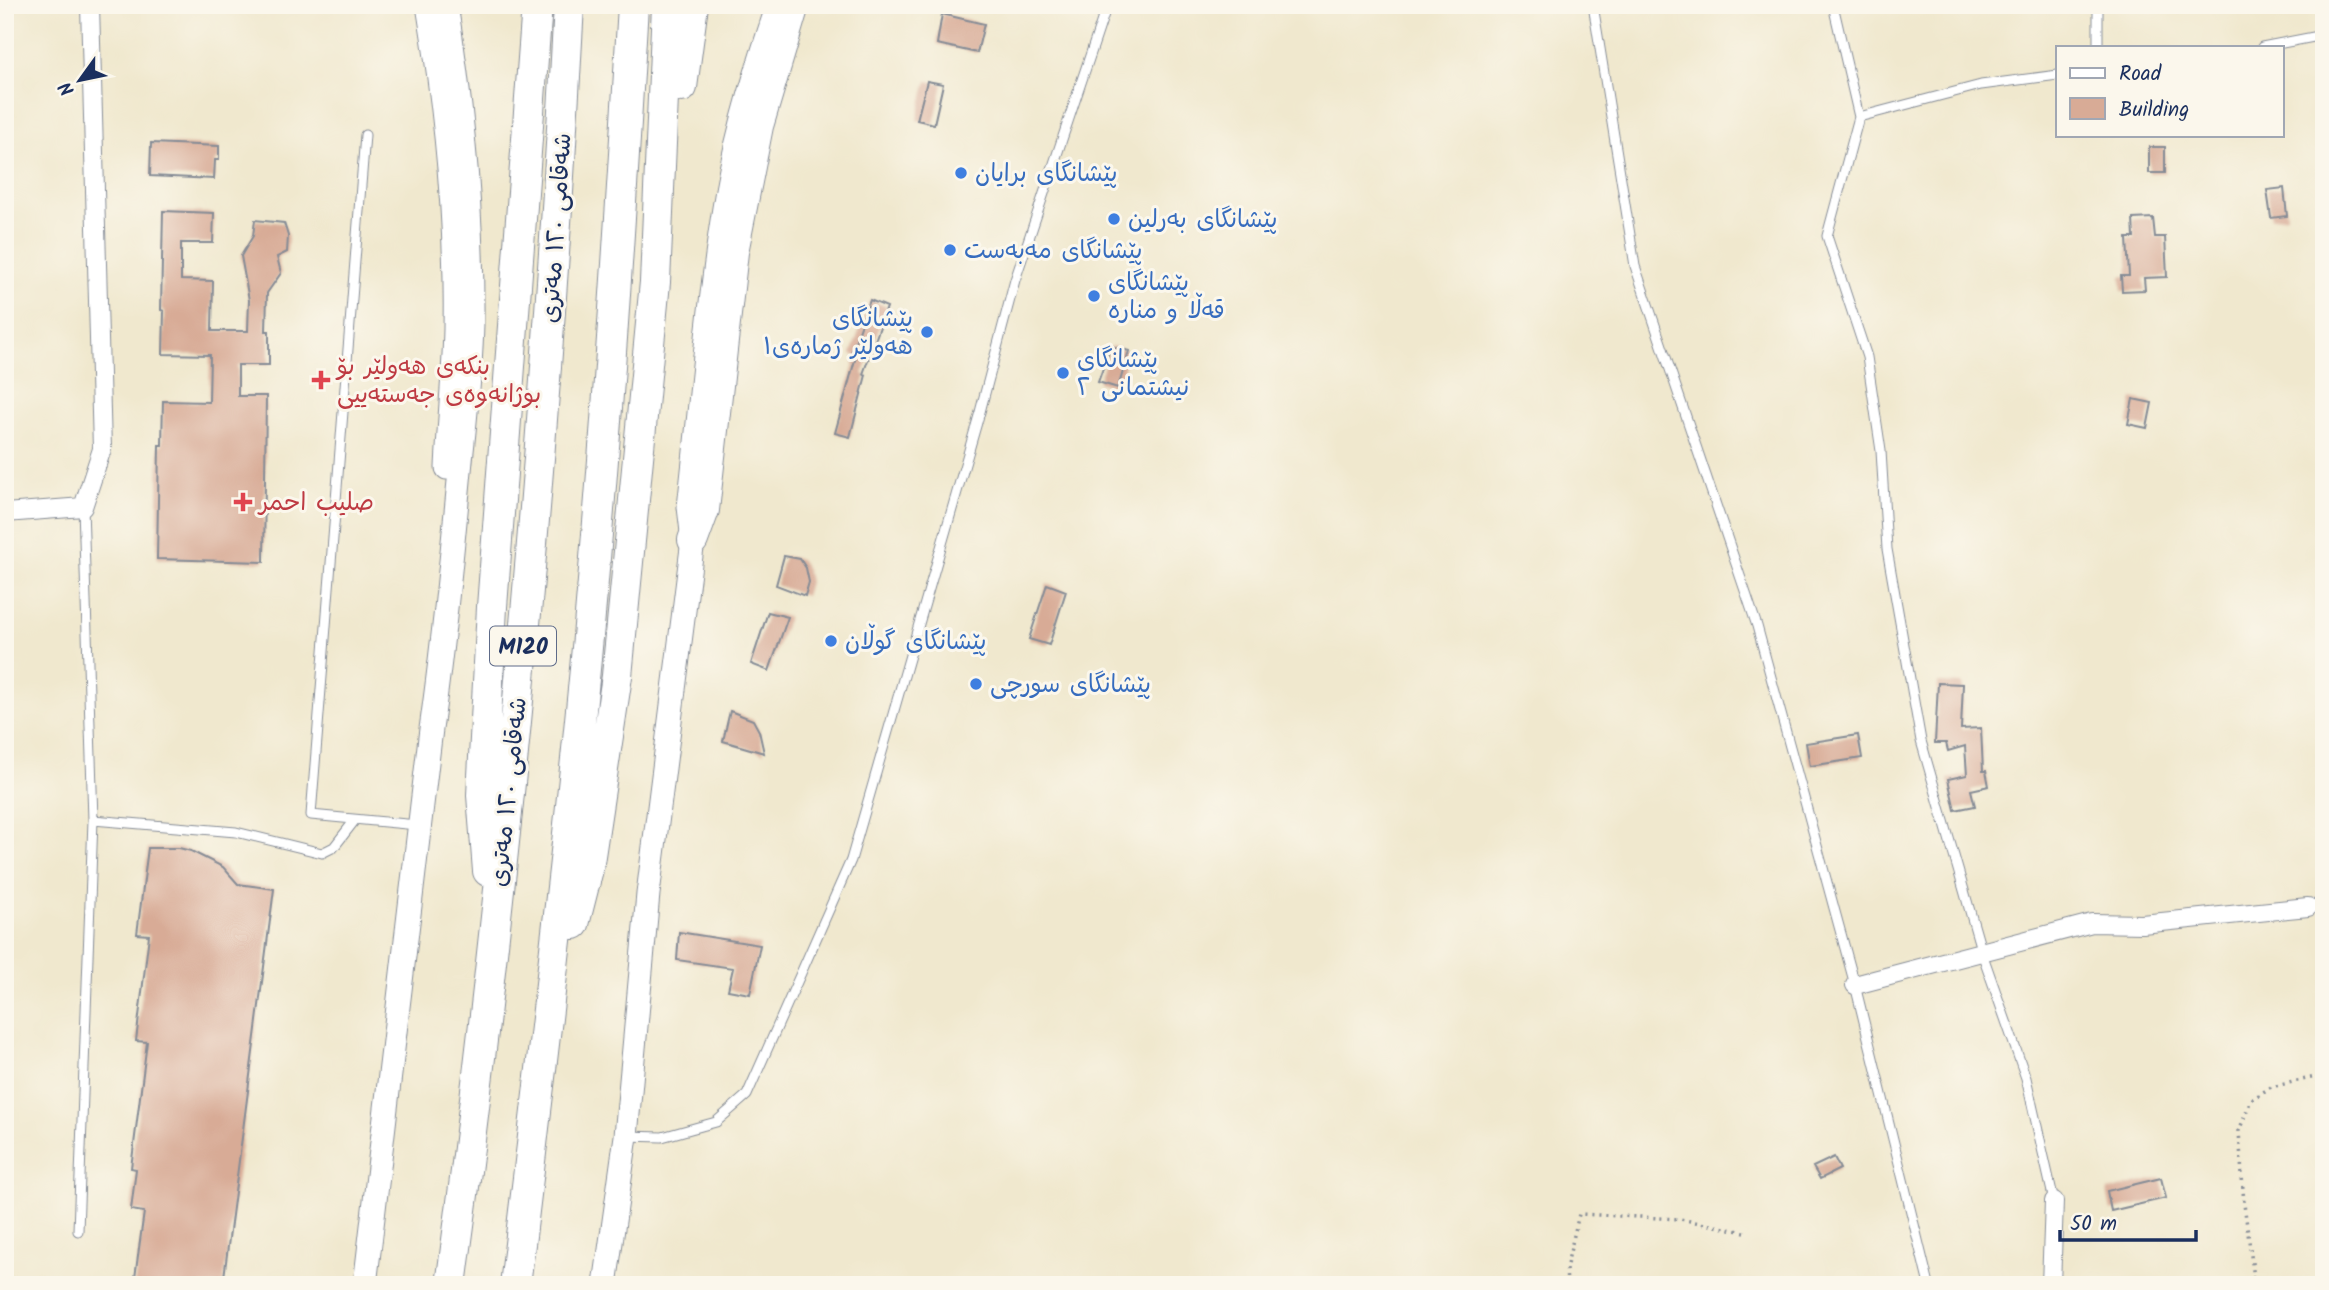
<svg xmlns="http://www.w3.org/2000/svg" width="2329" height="1290" font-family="Kalam,'Playpen Sans Arabic',sans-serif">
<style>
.building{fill:#d8ab96}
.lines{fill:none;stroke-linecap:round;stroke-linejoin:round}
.lane-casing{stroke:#868c96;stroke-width:11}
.street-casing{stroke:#868c96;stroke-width:20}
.secondary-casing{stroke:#868c96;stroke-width:25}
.highway-casing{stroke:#868c96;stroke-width:32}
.path{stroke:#868c96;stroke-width:3.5;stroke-dasharray:2 5;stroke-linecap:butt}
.lane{stroke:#fff;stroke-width:9}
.street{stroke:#fff;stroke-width:18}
.secondary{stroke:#fff;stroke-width:23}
.highway{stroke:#fff;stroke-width:30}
.shop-dot{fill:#3f7fe0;stroke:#fbf7ec;stroke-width:2.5}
.health-dot{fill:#e0444e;stroke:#fbf7ec;stroke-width:2.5}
.labels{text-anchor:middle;stroke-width:6;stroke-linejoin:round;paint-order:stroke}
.shield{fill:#fbf7ec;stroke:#5e6b89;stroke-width:2}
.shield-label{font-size:23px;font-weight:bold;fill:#1b2f5e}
.shop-label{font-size:24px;fill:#366cbe;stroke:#fbf7ec;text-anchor:start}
.street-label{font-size:24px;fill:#1b2f5e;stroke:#fbf7ec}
.health-label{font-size:24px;fill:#be3a42;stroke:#fbf7ec;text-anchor:start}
</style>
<rect width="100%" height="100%" fill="#fbf7ec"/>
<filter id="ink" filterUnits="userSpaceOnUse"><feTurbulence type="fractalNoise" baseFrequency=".0143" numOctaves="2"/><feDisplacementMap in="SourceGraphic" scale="14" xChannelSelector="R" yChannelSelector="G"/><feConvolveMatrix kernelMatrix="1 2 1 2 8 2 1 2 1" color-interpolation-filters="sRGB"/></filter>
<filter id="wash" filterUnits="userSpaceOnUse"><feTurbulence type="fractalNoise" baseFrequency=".00686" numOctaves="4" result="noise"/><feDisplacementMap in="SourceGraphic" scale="28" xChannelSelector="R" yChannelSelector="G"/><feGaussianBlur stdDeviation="1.57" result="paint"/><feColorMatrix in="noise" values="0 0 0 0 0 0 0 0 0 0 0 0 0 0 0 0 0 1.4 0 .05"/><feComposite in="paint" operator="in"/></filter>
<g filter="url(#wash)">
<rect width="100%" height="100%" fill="#f0e8ce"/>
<g id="blocks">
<!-- building -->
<path class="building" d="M 942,14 L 984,24 L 977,53 L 937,44 Z
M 927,81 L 943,84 L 934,124 L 917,120 Z
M 151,143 L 219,146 L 219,160 L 215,160 L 214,179 L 150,176 Z
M 2149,147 L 2165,147 L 2165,173 L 2149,173 Z
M 2284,188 L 2287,216 L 2271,218 L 2267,190 Z
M 163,211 L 214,213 L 213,243 L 181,243 L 181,280 L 213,281 L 212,331 L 248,331 L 249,300 L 241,256 L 253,236 L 255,220 L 284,223 L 288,236 L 287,252 L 277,257 L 281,273 L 267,293 L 266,331 L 269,331 L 269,365 L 238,365 L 238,396 L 266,396 L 264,562 L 157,559 L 159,445 L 162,445 L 163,401 L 209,402 L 210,355 L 163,354 L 164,311 L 161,310 Z
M 2153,218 L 2155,237 L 2165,237 L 2167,277 L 2144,278 L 2145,290 L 2122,291 L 2121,276 L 2129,276 L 2127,238 L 2134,238 L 2133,219 Z
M 870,300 L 887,307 L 863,374 L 866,375 L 850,437 L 835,433 L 856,356 L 851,354 Z
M 1111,346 L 1129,351 L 1118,388 L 1098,382 Z
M 2133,399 L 2152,403 L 2147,428 L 2128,424 Z
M 784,556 L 800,559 L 806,568 L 809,582 L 805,596 L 776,585 Z
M 1047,584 L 1066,591 L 1049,645 L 1029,639 Z
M 768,612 L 788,617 L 769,671 L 751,664 Z
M 1938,683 L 1963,684 L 1961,729 L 1981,728 L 1983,771 L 1986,771 L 1989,786 L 1971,790 L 1975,806 L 1955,810 L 1948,779 L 1967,775 L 1965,746 L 1948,751 L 1946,743 L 1935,743 Z
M 730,711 L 753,720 L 759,731 L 764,753 L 723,741 Z
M 1858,735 L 1862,758 L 1810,766 L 1806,743 Z
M 148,848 L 179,848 L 191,851 L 223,867 L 238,884 L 274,889 L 223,1285 L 134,1285 L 144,1212 L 131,1210 L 136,1169 L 131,1168 L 147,1042 L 136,1041 L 149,935 L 137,934 Z
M 679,932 L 760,945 L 750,994 L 728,990 L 733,968 L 677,960 Z
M 1834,1157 L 1840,1169 L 1820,1179 L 1813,1167 Z
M 2161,1178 L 2166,1198 L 2111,1211 L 2107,1191 Z"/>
</g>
</g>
<g filter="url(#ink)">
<use href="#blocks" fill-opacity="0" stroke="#868c96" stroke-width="2"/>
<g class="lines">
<!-- lane casing -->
<g class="lane-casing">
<path id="lane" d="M 1593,5 L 1635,266 L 1757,626 L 1855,985 L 1929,1285
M 1833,5 L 1859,117 L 1827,236 L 1867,357 L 1881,451 L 1887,549 L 1921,741 L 1982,953 L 2026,1078 L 2054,1201
M 2098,47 L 2098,5
M 2262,47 L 2324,35
M 1859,117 L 1981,85 L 2058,75
M 365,135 L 311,815 L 417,825
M 93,820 L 236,832 L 322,853 L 334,847 L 355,820
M 626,1136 L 662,1137 L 716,1122 L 747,1095 L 851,860 L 980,412 L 1015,280 L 1107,5
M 78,1231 L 93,820 L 83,507"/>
</g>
<!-- street casing -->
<g class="street-casing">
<path id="street" d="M 5,513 L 83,507 L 102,449 L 90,5
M 1855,985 L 2092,923 L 2142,924 L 2308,907
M 2051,1285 L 2054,1201"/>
</g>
<!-- secondary casing -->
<g class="secondary-casing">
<path id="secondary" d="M 428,5 C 446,113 457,220 455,329 C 454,375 449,422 447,468
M 365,1285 L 431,729 C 443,647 451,564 459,481 C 464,428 471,376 472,323 C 473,216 463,111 446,5
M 605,1285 L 626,1136 L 648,894 L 693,540 L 689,507 C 701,402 709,295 727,190 C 738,128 758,65 778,5"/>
</g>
<!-- highway casing -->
<g class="highway-casing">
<path id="highway" d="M 682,87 L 693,5
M 693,540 L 704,510 L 733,252 L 758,126 L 794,5
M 488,871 L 482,795 L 492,607 L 537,5
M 574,924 L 588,869 L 617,676 L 655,282 L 667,5
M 451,1285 C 509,860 546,433 569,5
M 515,1285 C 538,1097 561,909 580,720 C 604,482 619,244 633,5"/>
</g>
<!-- path -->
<path class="path" d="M 1567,1285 L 1566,1269 L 1579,1214 L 1680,1219 L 1745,1232
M 2255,1285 L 2244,1204 L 2239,1131 L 2251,1100 L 2271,1087 L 2324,1075"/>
<!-- lane -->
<use href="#lane" class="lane"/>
<!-- street -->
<use href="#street" class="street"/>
<!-- secondary -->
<use href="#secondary" class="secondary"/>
<!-- highway -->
<use href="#highway" class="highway"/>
</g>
</g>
<!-- markers -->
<g class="shop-dot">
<circle cx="961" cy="173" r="7"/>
<circle cx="1114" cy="219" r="7"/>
<circle cx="950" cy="250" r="7"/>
<circle cx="1094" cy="296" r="7"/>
<circle cx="927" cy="332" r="7"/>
<circle cx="1063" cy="373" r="7"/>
<circle cx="831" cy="641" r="7"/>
<circle cx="976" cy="684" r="7"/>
</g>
<g class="health-dot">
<path d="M317.5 369.5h7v7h7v7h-7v7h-7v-7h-7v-7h7z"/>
<path d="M239.5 491.5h7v7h7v7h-7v7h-7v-7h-7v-7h7z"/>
</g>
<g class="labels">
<!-- shield labels -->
<rect class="shield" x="490" y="626.5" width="66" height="39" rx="5"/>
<g class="shield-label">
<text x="523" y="654">M120</text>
</g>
<!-- shop labels -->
<g class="shop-label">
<text x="975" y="181">پێشانگای برایان</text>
<text x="1128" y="227">پێشانگای بەرلین</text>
<text x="964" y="258">پێشانگای مەبەست</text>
<text x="1108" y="290">پێشانگای<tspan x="1108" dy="28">قەڵا و منارە</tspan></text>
<text x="913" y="326" text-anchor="end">پێشانگای<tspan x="913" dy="28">هەولێر ژمارەی١</tspan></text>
<text x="1077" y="367">پێشانگای<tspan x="1077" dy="28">نیشتمانی ٢</tspan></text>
<text x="845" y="649">پێشانگای گوڵان</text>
<text x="990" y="692">پێشانگای سورچی</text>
</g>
<!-- street labels -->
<g class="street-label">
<text transform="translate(556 228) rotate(-86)" y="8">شەقامی ١٢٠ مەتری</text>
<text transform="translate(508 792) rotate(-84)" y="8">شەقامی ١٢٠ مەتری</text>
</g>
<!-- health labels -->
<g class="health-label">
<text x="337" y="374">بنکەی هەولێر بۆ<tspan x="337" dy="28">بوژانەوەی جەستەییی</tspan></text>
<text x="259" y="510">صلیب احمر</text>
</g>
</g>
<!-- margin -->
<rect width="2329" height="1290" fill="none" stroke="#fbf7ec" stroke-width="28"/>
<!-- legend -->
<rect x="2056" y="46" width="228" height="91" fill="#fbf7ec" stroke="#a1a7b3" stroke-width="2"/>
<rect x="2070" y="68" width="35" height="10" fill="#ffffff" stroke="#a1a7b3" stroke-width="2"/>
<text x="2119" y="80" font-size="21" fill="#1b2f5e">Road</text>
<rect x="2070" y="98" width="35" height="21" fill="#d8ab96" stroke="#a1a7b3" stroke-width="2"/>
<text x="2119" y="116" font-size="21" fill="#1b2f5e">Building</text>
<!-- north arrow -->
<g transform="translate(80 80) rotate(237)" stroke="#fbf7ec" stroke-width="5" paint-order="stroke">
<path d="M0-5L12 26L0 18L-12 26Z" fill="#1b2f5e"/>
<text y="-10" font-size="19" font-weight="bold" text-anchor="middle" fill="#1b2f5e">N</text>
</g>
<!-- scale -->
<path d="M2060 1230v10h136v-10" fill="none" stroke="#1b2f5e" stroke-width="3.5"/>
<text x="2070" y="1230" font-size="21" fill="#1b2f5e" stroke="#fbf7ec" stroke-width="5" paint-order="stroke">50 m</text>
</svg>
